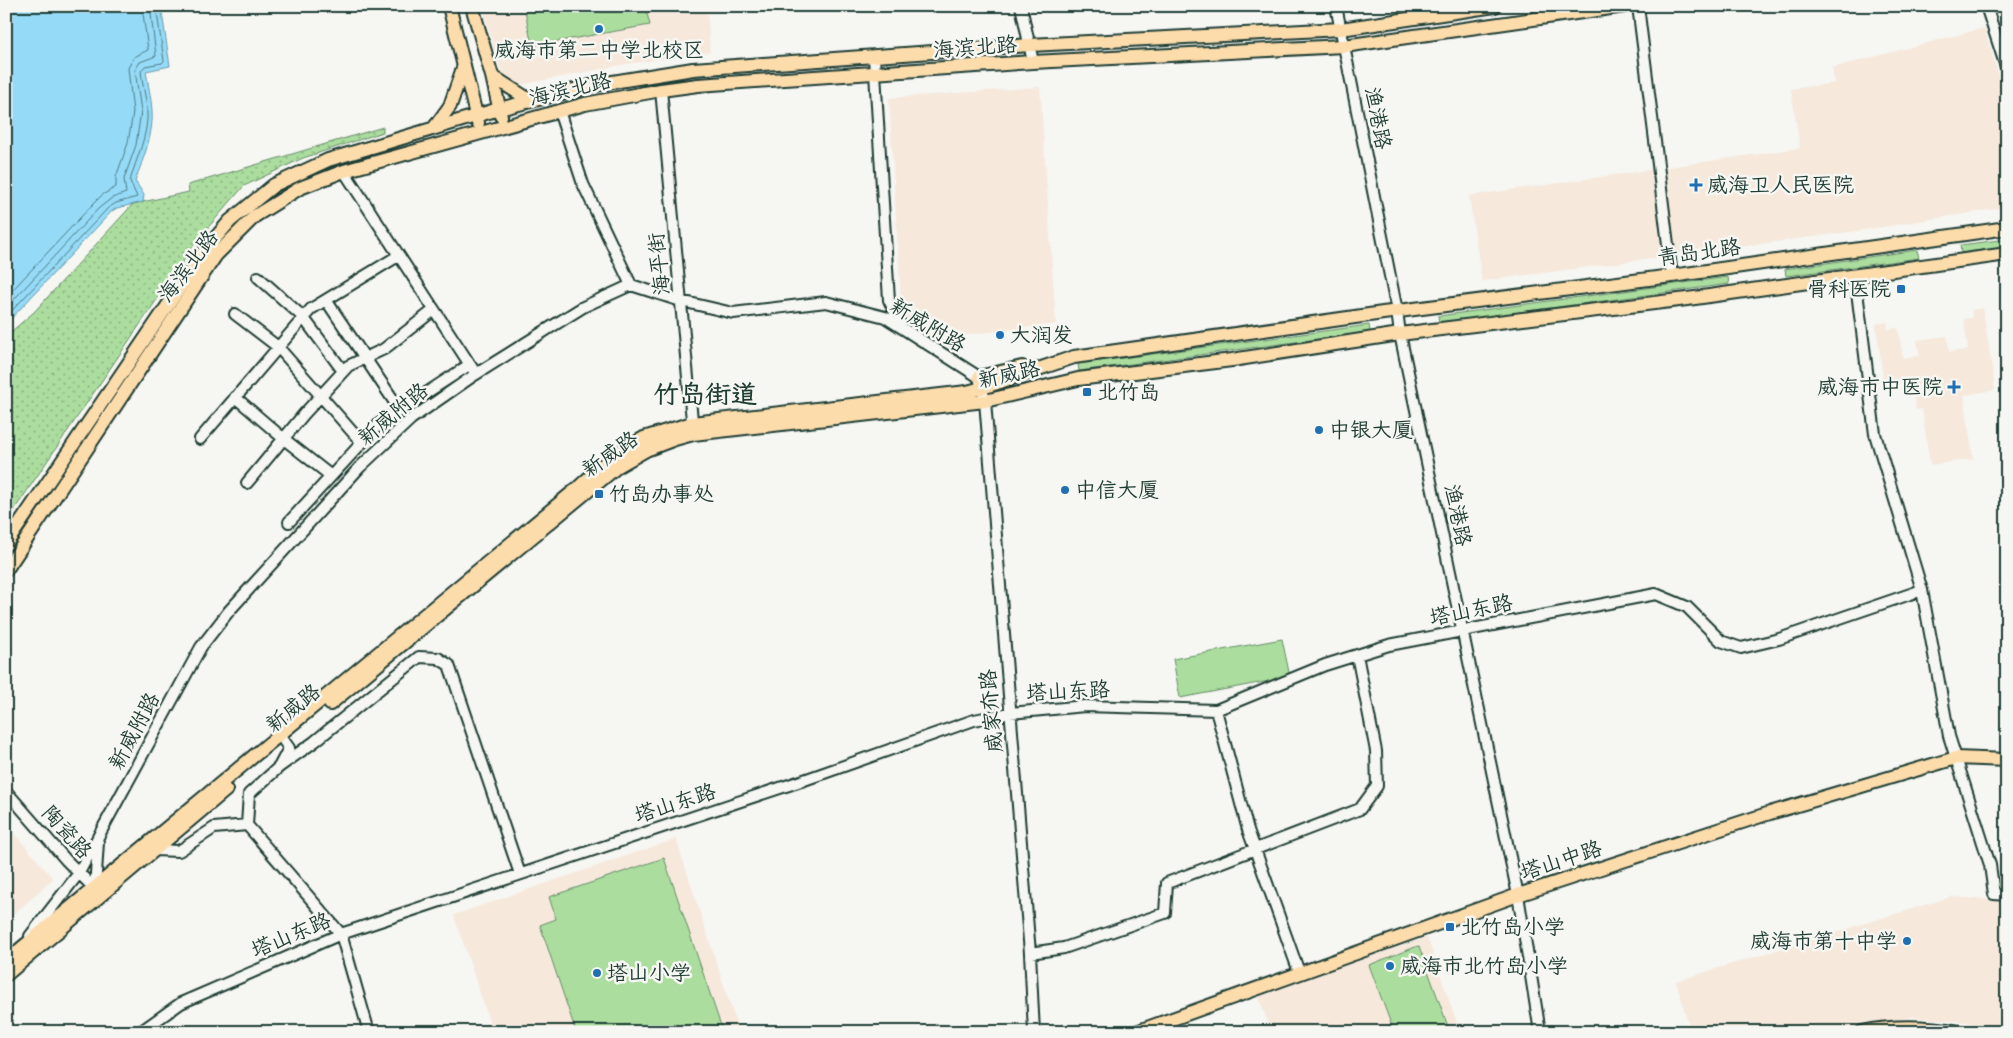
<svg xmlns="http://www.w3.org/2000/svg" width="2013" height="1038" font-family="Caveat,'LXGW WenKai TC',sans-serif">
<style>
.built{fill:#f6e8db}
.grass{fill:#abdd9e;stroke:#658d69}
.park{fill:url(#park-dots);stroke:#658d69}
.water{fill:#95daf7;stroke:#669ba9}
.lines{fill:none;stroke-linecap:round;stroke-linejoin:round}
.shore{stroke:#4e7c82;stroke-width:1}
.minor-casing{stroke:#1f3d34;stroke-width:14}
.major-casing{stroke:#1f3d34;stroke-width:16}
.minor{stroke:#f6f6f2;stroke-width:10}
.major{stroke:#fddcac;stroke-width:12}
.poi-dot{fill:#1f6fb2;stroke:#f6f6f2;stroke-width:2}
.labels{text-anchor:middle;stroke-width:5;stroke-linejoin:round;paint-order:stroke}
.street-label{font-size:21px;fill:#1f3d34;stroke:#f6f6f2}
.poi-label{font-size:21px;fill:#1f3d34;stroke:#f6f6f2;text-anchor:start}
.district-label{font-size:26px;font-weight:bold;fill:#1f3d34;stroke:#f6f6f2}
</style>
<defs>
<pattern id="park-dots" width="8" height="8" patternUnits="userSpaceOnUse" patternTransform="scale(1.25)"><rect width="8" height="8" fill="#abdd9e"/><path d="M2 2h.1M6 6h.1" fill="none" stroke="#8bb482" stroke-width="1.8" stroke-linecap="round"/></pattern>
</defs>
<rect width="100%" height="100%" fill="#f6f6f2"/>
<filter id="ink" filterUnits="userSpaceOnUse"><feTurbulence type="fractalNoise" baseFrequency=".02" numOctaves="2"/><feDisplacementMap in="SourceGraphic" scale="10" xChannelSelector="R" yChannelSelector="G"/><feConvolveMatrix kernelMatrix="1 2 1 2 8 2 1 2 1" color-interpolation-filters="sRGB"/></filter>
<g filter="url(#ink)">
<!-- built -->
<path class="built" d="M 482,6 L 707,6 L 710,52 L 626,64 L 525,84 L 514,85 L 502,74 Z
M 1984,28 L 2007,103 L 2007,207 L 1857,231 L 1482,281 L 1469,196 L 1800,148 L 1791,89 L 1835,83 L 1832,68 Z
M 1040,87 L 1056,324 L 932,339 L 902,318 L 889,98 Z
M 1983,308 L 1995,390 L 1964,395 L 1973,459 L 1930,465 L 1922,409 L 1916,410 L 1912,381 L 1884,385 L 1876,324 L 1887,322 L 1888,329 L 1898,328 L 1903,358 L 1920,356 L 1917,340 L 1947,336 L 1949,352 L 1968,350 L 1964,319 L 1972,318 L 1972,310 Z
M 6,823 L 53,879 L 6,921 Z
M 676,839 L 739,1032 L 493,1032 L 454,915 Z
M 1951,897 L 2007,901 L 2007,1032 L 2000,1032 L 1966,1022 L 1914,1017 L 1854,1026 L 1837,1032 L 1691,1032 L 1676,981 Z
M 1427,937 L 1460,1032 L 1271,1032 L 1258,995 Z"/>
<!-- grass -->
<path class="grass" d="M 524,6 L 645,6 L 650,25 L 532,46 Z
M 2007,239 L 2007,247 L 1961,253 L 1960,245 Z
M 1917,250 L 1919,258 L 1786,276 L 1785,269 Z
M 1728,277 L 1729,284 L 1439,323 L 1438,316 Z
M 1369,325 L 1370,332 L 1079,371 L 1078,364 Z
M 1282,639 L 1290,677 L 1180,698 L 1173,659 Z
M 664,858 L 723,1032 L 576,1032 L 540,925 L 556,919 L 549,897 Z
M 1418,946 L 1419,946 L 1450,1032 L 1394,1032 L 1369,965 Z"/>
<!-- park -->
<path class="park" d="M 383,127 L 383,132 L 303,158 L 244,186 L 198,239 L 6,522 L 6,336 L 34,312 L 133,204 L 189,192 L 188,185 Z"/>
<!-- water -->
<path class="water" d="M 6,6 L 161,6 L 170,66 L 146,71 C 148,84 151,97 152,110 C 154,134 143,159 135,181 L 144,195 L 143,202 L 117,208 L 112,211 L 6,324 Z"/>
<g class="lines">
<!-- shore -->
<path class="shore" d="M 6,297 L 94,203 L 102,195 L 116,187 L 116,177 L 128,143 L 133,112 L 128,68 L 134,57 L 148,50 L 142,6
M 6,308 L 99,208 L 112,198 L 126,193 L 124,179 L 136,145 L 141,111 L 135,70 L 140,62 L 156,56 L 150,6
M 6,317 L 108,208 L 116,203 L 137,197 L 130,181 C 136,158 149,135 147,109 C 146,97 142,84 141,71 L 145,66 L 162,63 L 164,61 L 156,6"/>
<!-- minor casing -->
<g class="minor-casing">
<path id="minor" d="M 1021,6 L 1033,62
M 1336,6 L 1397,311 L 1400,334 L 1518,895 L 1540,1032
M 1638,6 L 1672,276
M 1986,6 L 2007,70
M 874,57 L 889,300 L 902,328
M 661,90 L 693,431
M 559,111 L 583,184 L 631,285
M 344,171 L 476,374
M 1855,276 L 1875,434 L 1922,590 L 1949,736 L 1990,865 L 1994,894 L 2007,895
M 258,277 L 303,317 L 343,371
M 326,300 L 400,410
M 235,314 L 278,347 L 362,443
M 235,397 L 284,439 L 331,476
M 200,439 L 311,309 L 398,256
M 247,483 L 304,414 L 348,366 L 384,349 L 434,310
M 289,522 L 380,423 L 469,365
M 1216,710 L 1248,830 L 1299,972
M 284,741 L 289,748 L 279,767 L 249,794 L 247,825 L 341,934 L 369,1032
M 279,767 L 314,742 L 419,657 L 438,658 L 449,665 L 520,874
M 6,791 L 66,860 L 98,892
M 154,850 L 179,851 L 214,828 L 247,825
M 95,889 L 98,842
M 30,936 L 79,873 L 98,837 L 201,647 L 229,611 L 360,467 L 411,419 L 473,376 L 583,307 L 631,285 L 681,301 L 733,313 L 826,302 L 885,317 L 979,377 L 985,401 L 1030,953 L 1034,1032
M 1030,953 L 1064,948 L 1165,913 L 1167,883 L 1360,809 L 1377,786 L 1376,751 L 1357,655
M 140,1032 L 181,1003 L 341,934 L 807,779 L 974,720 L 1010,713 L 1085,706 L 1216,710 L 1325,665 L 1389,645 L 1656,594 L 1687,607 L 1721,641 L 1741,648 L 1779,639 L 1922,590"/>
</g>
<!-- major casing -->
<g class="major-casing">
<path id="major" d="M 449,6 L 478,123
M 472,6 L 492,76 L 501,116
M 492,76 L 531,101
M 434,128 L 450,106 L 464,65
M 979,377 L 1022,367
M 6,544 L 206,249 L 230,221 L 274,185 L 328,160 L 499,109 L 594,85 L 693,69 L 1030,45 L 1341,29 L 1495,6
M 6,570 L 216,255 L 255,216 L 300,188 L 344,171 L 585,104 L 661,90 L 698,85 L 1033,62 L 1344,46 L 1625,6
M 330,704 L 618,466 L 646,450 L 675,439 L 693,434 L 985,401 L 1078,379 L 1232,360 L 1400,334 L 1695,298 L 2007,254
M 6,961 L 579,487 L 612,457 L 644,438 L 692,423 L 967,392 L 982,388 L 1074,357 L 1383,313 L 1672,276 L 2007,228
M 6,975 L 226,790
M 1136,1032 L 1518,895 L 1770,813 L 1956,758 L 2007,760
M 1862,1032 C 1894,1025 1927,1026 1960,1032"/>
</g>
<!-- minor -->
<use href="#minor" class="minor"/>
<!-- major -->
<use href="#major" class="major"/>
</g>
</g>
<!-- markers -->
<g class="poi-dot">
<circle cx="599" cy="29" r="5"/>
<path d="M1693.5 177.5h5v5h5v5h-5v5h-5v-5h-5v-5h5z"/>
<rect x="1896" y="284" width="10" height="10" rx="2.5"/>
<circle cx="1000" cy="335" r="5"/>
<path d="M1951.5 379.5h5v5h5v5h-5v5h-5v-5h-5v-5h5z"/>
<rect x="1082" y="387" width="10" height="10" rx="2.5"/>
<circle cx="1319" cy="430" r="5"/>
<circle cx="1065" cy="490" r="5"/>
<rect x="594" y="489" width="10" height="10" rx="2.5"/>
<rect x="1445" y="922" width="10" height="10" rx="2.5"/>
<circle cx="1907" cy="941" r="5"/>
<circle cx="1390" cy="966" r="5"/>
<circle cx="597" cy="973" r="5"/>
</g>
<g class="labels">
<!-- street labels -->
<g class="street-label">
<text transform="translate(975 47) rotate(-4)" y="7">海滨北路</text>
<text transform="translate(570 89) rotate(-13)" y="7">海滨北路</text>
<text transform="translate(1378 118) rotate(79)" y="7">渔港路</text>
<text transform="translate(1699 252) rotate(-8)" y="7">青岛北路</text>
<text transform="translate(659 264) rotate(-96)" y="7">海平街</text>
<text transform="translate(188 266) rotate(-53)" y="7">海滨北路</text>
<text transform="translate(928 325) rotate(31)" y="7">新威附路</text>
<text transform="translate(1009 374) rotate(-12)" y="7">新威路</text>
<text transform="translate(393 414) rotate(-40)" y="7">新威附路</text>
<text transform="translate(610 454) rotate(-35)" y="7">新威路</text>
<text transform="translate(1458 515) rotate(78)" y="7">渔港路</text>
<text transform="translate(1471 610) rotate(-11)" y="7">塔山东路</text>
<text transform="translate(1068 691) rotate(-3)" y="7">塔山东路</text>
<text transform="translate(293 708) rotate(-39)" y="7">新威路</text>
<text transform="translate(991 711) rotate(-95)" y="7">威家夼路</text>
<text transform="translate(134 731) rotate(-62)" y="7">新威附路</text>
<text transform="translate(675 803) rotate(-18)" y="7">塔山东路</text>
<text transform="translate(67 832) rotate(48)" y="7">陶瓷路</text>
<text transform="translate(1561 860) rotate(-18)" y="7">塔山中路</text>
<text transform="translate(291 935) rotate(-23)" y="7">塔山东路</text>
</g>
<!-- poi labels -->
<g class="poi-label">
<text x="599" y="57" text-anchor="middle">威海市第二中学北校区</text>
<text x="1707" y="192">威海卫人民医院</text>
<text x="1891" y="296" text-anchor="end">骨科医院</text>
<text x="1010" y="342">大润发</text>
<text x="1943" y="394" text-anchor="end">威海市中医院</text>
<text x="1097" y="399">北竹岛</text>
<text x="1329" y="437">中银大厦</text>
<text x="1075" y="497">中信大厦</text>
<text x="609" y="501">竹岛办事处</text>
<text x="1460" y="934">北竹岛小学</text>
<text x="1897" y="948" text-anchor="end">威海市第十中学</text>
<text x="1400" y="973">威海市北竹岛小学</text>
<text x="607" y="980">塔山小学</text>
</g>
<!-- district labels -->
<g class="district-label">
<text x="705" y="403">竹岛街道</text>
</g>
</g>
<!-- margin -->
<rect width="2013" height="1038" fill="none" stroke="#f6f6f2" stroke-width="25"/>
<rect x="12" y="12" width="1988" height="1013" fill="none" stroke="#1f3d34" stroke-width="2" filter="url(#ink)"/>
</svg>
